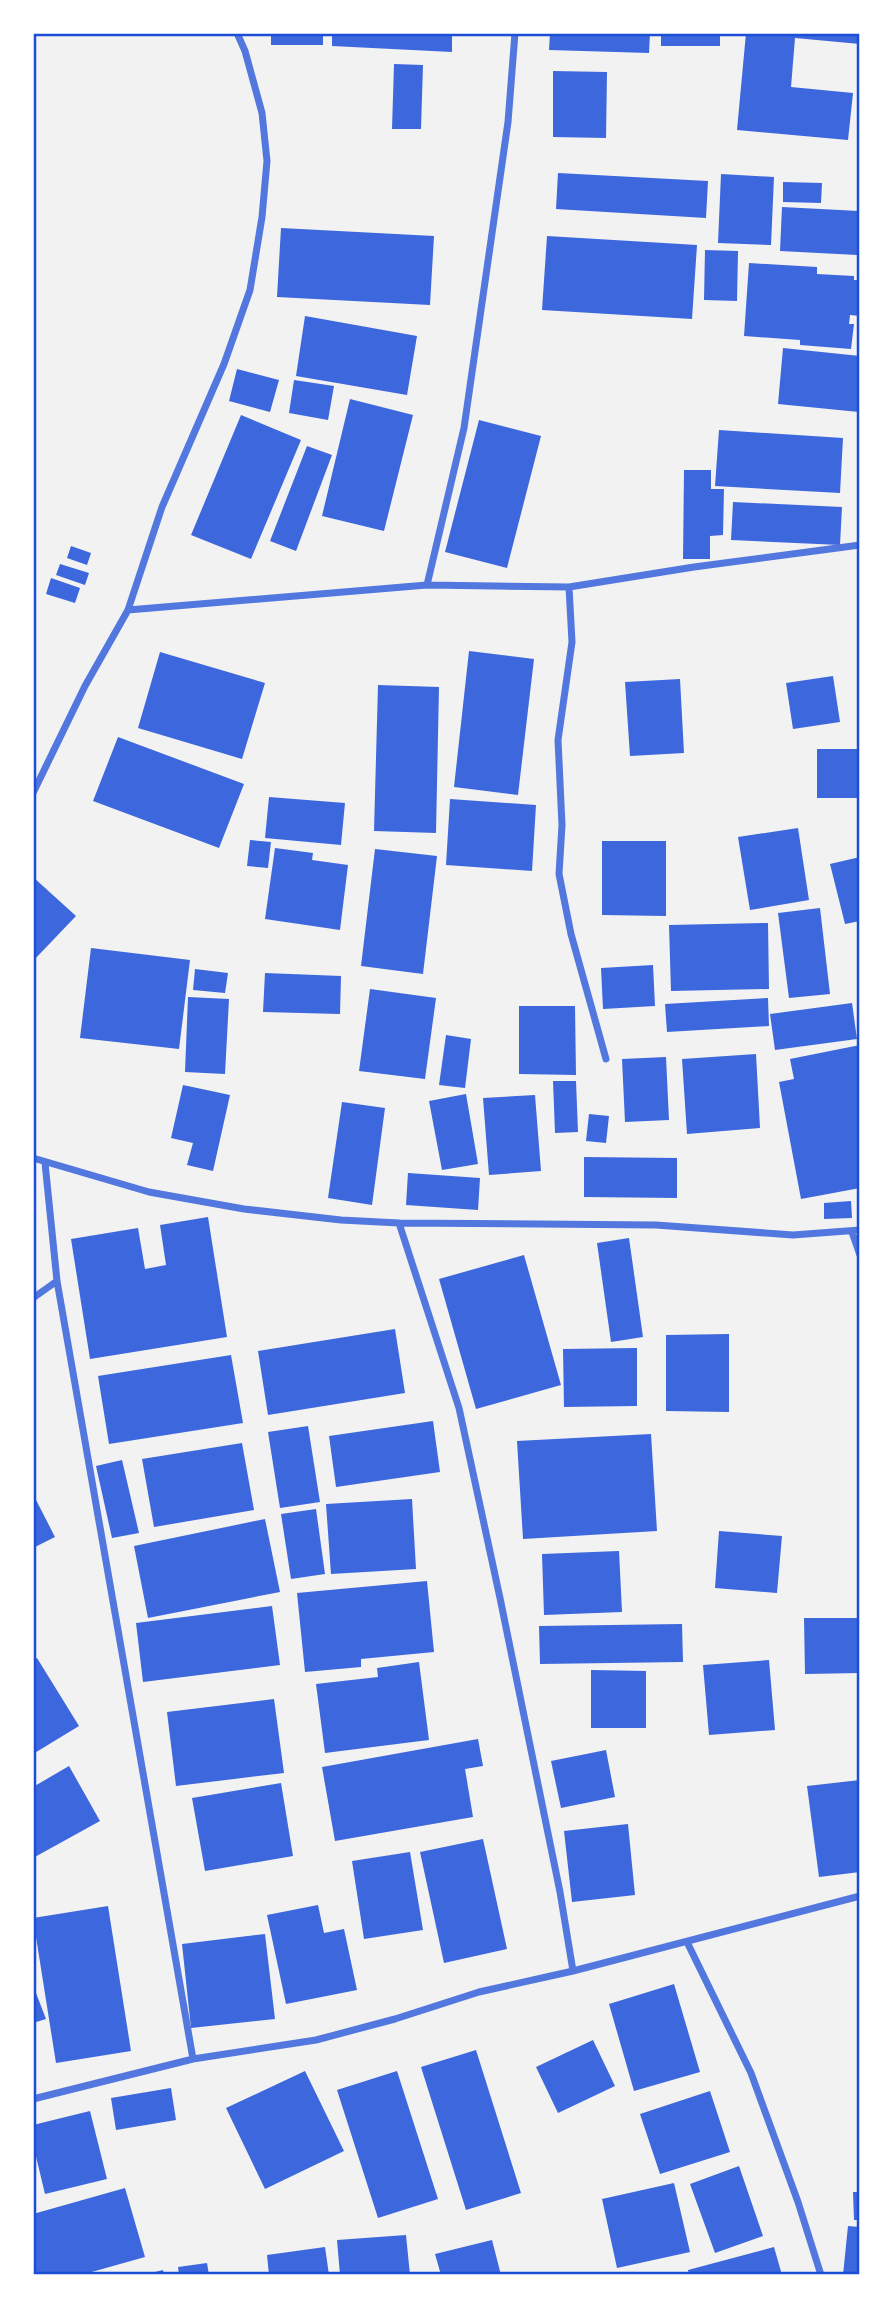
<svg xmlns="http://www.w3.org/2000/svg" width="893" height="2308" font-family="'Roboto Condensed',sans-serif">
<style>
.building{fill:#3d67dc}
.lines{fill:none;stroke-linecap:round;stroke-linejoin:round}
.minor{stroke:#5277de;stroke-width:7}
.neatline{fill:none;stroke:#1d4ed8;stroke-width:2.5}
</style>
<rect width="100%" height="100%" fill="#f2f2f2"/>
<!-- building -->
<path class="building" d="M 271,33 L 323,33 L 323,45 L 271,45 Z
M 332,33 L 452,33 L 452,52 L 332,46 Z
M 550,33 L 650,33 L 649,53 L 549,50 Z
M 661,33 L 720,33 L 720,46 L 661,46 Z
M 746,33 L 860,33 L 860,44 L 795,38 L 791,87 L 853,93 L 848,140 L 737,130 Z
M 394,64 L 423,65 L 421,129 L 392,129 Z
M 553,71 L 607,72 L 606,138 L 553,137 Z
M 558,173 L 708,181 L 706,218 L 556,209 Z
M 721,174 L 774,177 L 771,245 L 718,243 Z
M 783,182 L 822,183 L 821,203 L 783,202 Z
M 782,207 L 859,211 L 857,255 L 780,251 Z
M 281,228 L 434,236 L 430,305 L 277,297 Z
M 547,236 L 697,245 L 692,319 L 542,310 Z
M 705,250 L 738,251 L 737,301 L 704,300 Z
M 749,263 L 817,267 L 817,274 L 854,276 L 854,280 L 860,280 L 860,316 L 850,315 L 849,324 L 854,324 L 851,349 L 800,345 L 800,340 L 744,336 Z
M 305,316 L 417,336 L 407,395 L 296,376 Z
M 783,348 L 860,356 L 859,412 L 778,404 Z
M 237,369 L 279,380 L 270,412 L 229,401 Z
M 294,380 L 334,386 L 328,420 L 289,413 Z
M 350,399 L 413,415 L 384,531 L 322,516 Z
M 241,415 L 301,440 L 251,559 L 191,535 Z
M 479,420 L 541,436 L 507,568 L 445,552 Z
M 719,430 L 843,438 L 840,493 L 715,486 Z
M 307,446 L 332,455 L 296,551 L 270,541 Z
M 684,470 L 711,470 L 711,489 L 724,489 L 723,535 L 710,536 L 710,559 L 683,559 Z
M 733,502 L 842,507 L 840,545 L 731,540 Z
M 71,546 L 91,553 L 87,565 L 67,558 Z
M 60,564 L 89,573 L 85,585 L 56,575 Z
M 51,578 L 80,588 L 75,603 L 46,594 Z
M 469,651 L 534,659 L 518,795 L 454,787 Z
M 160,652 L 265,683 L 242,759 L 138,728 Z
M 833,676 L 840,722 L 793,729 L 786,683 Z
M 680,679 L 684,753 L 630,756 L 625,682 Z
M 378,685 L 439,687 L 436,833 L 374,831 Z
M 118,737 L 244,784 L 219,848 L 93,801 Z
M 817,749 L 860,749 L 860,798 L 817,798 Z
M 269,797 L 345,803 L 341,845 L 265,838 Z
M 450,799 L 536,805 L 532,871 L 446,865 Z
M 798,828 L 809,900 L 750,910 L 738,837 Z
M 250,840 L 271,842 L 268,868 L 247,866 Z
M 602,841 L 666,841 L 666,916 L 602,915 Z
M 275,848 L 313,853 L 312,860 L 348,865 L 340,930 L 265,919 Z
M 375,849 L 437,856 L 423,974 L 361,966 Z
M 860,857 L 860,921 L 845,924 L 830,864 Z
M 33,877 L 76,916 L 33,961 Z
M 820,908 L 830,994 L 789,998 L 778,913 Z
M 768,923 L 769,989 L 671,991 L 669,925 Z
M 91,948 L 190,960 L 179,1049 L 80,1038 Z
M 653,965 L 655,1006 L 603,1009 L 601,968 Z
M 195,969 L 228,973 L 225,993 L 193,990 Z
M 265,973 L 341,976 L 340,1014 L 263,1012 Z
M 370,989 L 436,998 L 425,1079 L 359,1071 Z
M 188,997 L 229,999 L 225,1074 L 185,1072 Z
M 768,998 L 769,1026 L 667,1032 L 665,1004 Z
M 852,1003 L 857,1039 L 775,1050 L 770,1014 Z
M 519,1006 L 575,1006 L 576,1075 L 519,1074 Z
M 446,1035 L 471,1039 L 465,1088 L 439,1085 Z
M 860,1045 L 860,1188 L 801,1199 L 779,1082 L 794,1079 L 790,1059 Z
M 756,1054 L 760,1128 L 687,1134 L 682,1059 Z
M 666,1057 L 669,1120 L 625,1122 L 622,1059 Z
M 553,1081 L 576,1081 L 578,1132 L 555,1133 Z
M 183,1085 L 230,1095 L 213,1171 L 187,1165 L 193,1143 L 171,1138 Z
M 466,1094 L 478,1164 L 442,1170 L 429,1101 Z
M 535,1095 L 541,1171 L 489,1175 L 483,1098 Z
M 342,1102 L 385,1108 L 372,1205 L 328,1198 Z
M 589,1114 L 609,1116 L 606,1143 L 586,1141 Z
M 584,1157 L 677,1158 L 677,1198 L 584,1197 Z
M 408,1173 L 480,1178 L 478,1210 L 406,1205 Z
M 851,1201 L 852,1218 L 824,1219 L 824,1203 Z
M 208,1217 L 227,1337 L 90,1359 L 71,1239 L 138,1228 L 145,1269 L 166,1265 L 160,1225 Z
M 629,1238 L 643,1337 L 611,1342 L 597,1243 Z
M 524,1255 L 561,1385 L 476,1409 L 439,1279 Z
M 395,1329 L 405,1393 L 268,1415 L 258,1351 Z
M 729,1334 L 729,1412 L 666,1411 L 666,1335 Z
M 637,1348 L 637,1406 L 564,1407 L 563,1349 Z
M 231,1355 L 243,1423 L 109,1444 L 98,1376 Z
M 433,1421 L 440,1472 L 336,1487 L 329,1436 Z
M 308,1426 L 320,1502 L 280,1508 L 268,1432 Z
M 651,1434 L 657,1531 L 523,1539 L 517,1441 Z
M 242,1443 L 254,1510 L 154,1527 L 142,1459 Z
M 122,1460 L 139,1533 L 112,1538 L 96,1466 Z
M 33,1494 L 55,1537 L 33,1548 Z
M 412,1499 L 416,1569 L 331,1574 L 326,1504 Z
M 316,1509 L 325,1574 L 291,1579 L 281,1514 Z
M 265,1519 L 280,1592 L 148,1618 L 134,1546 Z
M 719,1531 L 782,1536 L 777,1593 L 715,1588 Z
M 619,1551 L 622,1612 L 544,1615 L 542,1554 Z
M 427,1581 L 434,1652 L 361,1659 L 361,1667 L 305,1672 L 297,1593 Z
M 272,1606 L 280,1665 L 143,1682 L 136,1623 Z
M 804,1618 L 860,1618 L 860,1673 L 805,1674 Z
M 682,1624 L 683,1662 L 540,1664 L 539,1626 Z
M 37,1658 L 79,1726 L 33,1754 L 33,1660 Z
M 769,1660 L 775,1730 L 709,1735 L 703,1665 Z
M 419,1662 L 429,1740 L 325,1753 L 316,1684 L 378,1677 L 377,1668 Z
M 591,1670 L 646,1671 L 646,1728 L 591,1728 Z
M 274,1699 L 284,1773 L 176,1786 L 167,1712 Z
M 478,1739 L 483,1766 L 465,1769 L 473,1817 L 335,1841 L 322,1767 Z
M 606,1750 L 615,1797 L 561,1808 L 551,1761 Z
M 69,1766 L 100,1821 L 33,1858 L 33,1787 Z
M 860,1780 L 860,1872 L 819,1877 L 807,1786 Z
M 281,1783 L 293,1856 L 205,1871 L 192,1798 Z
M 628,1824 L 635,1895 L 572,1902 L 564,1831 Z
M 483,1839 L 507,1949 L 444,1963 L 420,1852 Z
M 410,1852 L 423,1930 L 364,1939 L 352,1861 Z
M 318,1905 L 324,1933 L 344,1929 L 357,1990 L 286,2004 L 267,1915 Z
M 108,1906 L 131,2051 L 56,2063 L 33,1918 Z
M 265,1934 L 275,2019 L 191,2028 L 182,1944 Z
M 674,1984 L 700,2072 L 634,2091 L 609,2004 Z
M 33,1985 L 46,2019 L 33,2023 Z
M 593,2040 L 615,2086 L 558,2113 L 536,2067 Z
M 476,2050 L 521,2193 L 466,2210 L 421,2067 Z
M 305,2071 L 344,2151 L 265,2189 L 226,2108 Z
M 397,2071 L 438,2199 L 378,2218 L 337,2090 Z
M 171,2088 L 176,2120 L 116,2130 L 111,2098 Z
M 710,2091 L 730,2152 L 660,2174 L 640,2114 Z
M 90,2111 L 107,2179 L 45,2194 L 33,2144 L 33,2125 Z
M 739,2166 L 763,2236 L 715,2253 L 690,2184 Z
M 674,2183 L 690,2252 L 617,2268 L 602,2199 Z
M 125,2188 L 145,2257 L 81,2275 L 33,2275 L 33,2214 Z
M 853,2192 L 860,2192 L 860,2220 L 854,2220 Z
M 848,2226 L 860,2227 L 860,2275 L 843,2275 Z
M 406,2235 L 410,2275 L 340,2275 L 337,2240 Z
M 492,2240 L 501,2275 L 441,2275 L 435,2254 Z
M 325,2247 L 329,2275 L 269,2275 L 267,2255 Z
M 774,2247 L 782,2275 L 689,2275 L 688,2270 Z
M 207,2263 L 209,2275 L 179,2275 L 178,2267 Z
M 163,2270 L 164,2275 L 147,2275 L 147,2274 Z"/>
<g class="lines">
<!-- minor -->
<path class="minor" d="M 427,585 L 464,428 L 508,122 L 515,33
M 569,587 L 572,642 L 558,740 L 562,825 L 559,874 L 571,934 L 606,1059
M 128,610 L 427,585 L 569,587 L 694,567 L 860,545
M 33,793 L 85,686 L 128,610 L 162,507 L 224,364 L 250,290 L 262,217 L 267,161 L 262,113 L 245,51 L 237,33
M 33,1158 L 149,1192 L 244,1209 L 341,1220 L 399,1223 L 656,1225 L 793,1235 L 860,1230
M 45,1163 L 57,1281 L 193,2059
M 399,1223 L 459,1408 L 500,1598 L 560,1892 L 573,1971
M 852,1232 L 860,1255
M 33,1298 L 57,1281
M 687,1942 L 751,2073 L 798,2202 L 821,2275
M 33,2099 L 193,2059 L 316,2040 L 395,2019 L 479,1992 L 573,1971 L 860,1896"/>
</g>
<!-- border -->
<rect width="893" height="2308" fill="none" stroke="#ffffff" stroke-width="70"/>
<rect x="35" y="35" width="823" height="2238" class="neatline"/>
</svg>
